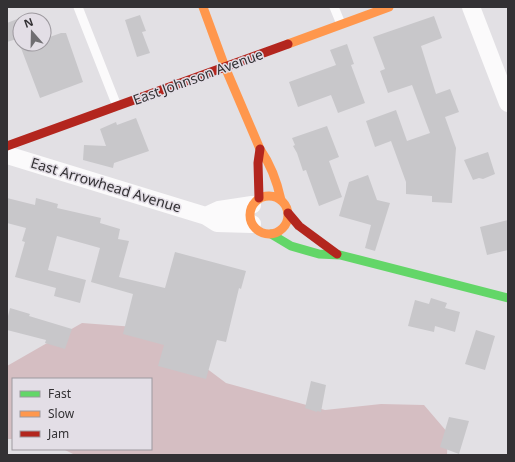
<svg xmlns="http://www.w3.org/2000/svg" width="515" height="462" font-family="'Noto Sans',sans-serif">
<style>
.forest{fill:#d5bec2}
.building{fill:#c8c7ca}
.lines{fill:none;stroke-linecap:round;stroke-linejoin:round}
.lane{stroke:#fbfafb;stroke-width:9}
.street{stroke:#fbfafb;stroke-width:18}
.fast{stroke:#63d668;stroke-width:9}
.slow{stroke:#ff974d;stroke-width:9}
.jam{stroke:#b3261e;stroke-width:9}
.labels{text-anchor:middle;stroke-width:3;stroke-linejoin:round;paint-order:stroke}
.street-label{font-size:14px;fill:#333134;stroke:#e3dee6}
</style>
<rect width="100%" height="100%" fill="#e2e0e4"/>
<!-- forest -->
<path class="forest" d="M 82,323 L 135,327 L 182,350 L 226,383 L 325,410 L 381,404 L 424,405 L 448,433 L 447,455 L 75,455 L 63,449 L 151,449 L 151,379 L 13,379 L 13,439 L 7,439 L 7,366 Z"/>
<!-- building -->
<path class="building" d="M 140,15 L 146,31 L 142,32 L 150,53 L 137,57 L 125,20 Z
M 434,16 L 442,38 L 421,46 L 436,94 L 450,89 L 459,112 L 445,117 L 456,148 L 452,203 L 432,202 L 432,196 L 406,194 L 406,182 L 391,141 L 375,147 L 366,121 L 396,110 L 407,141 L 430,133 L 412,85 L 388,93 L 380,71 L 385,69 L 373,37 Z
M 20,18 L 20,38 L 7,42 L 7,23 Z
M 61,33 L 66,33 L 83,82 L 40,98 L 21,48 L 31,44 L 44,44 L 44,39 Z
M 347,44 L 354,64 L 351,65 L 365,103 L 338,113 L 331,95 L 298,107 L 289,82 L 336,65 L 330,50 Z
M 136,118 L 149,151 L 114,163 L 113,168 L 83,160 L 84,145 L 106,146 L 100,129 L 116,122 L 117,125 Z
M 327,126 L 339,157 L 329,161 L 342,197 L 319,206 L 306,170 L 303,171 L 297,153 L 293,146 L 295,145 L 292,138 Z
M 488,152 L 495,174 L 483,179 L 479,178 L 473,180 L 464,160 Z
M 368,175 L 377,200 L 390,203 L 375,251 L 365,248 L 371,225 L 339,216 L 349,182 Z
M 7,198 L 35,205 L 36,198 L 58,204 L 57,208 L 101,218 L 100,223 L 120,229 L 118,239 L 129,241 L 119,277 L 165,288 L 175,252 L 246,271 L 241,289 L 239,288 L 226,342 L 217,340 L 206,379 L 158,366 L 164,345 L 123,334 L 133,294 L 91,282 L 100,248 L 57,236 L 48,270 L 86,280 L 80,303 L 54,296 L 56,288 L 15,277 L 25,242 L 22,241 L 26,228 L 7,223 Z
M 508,220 L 508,250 L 487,255 L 480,227 Z
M 431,298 L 447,303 L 445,308 L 460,312 L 455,332 L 435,326 L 434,332 L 408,326 L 415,300 L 429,304 Z
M 10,308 L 30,314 L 29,316 L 72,329 L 65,349 L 45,343 L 46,340 L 7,330 L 7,320 Z
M 476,330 L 495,336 L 485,370 L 465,364 Z
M 311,381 L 326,385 L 321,412 L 317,411 L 317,412 L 305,408 Z
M 449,417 L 469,421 L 459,454 L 440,447 Z"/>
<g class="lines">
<!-- lane -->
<path class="lane" d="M 78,7 L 117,106
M 334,7 L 341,24"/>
<!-- street -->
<path class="street" d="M 471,7 L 508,103
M 7,155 L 206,216 L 217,223 L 252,224
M 206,216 L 219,210 L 252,205"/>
<!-- fast -->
<path class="fast" d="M 271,234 L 291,246 L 319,254 L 340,255 L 508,298"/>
<!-- slow -->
<path class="slow" d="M 203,7 L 225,67 L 260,149 C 271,165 277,181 281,200
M 288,44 L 389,7
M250 215a19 19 0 1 1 38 0a19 19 0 1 1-38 0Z"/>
<!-- jam -->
<path class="jam" d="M 7,146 L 288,44
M 259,198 L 258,163 L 260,149
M 288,213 L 299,226 L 337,254"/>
</g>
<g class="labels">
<!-- street labels -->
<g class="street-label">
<text transform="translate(198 77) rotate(-20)" y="5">East Johnson Avenue</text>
<text transform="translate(106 185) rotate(17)" y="5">East Arrowhead Avenue</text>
</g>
</g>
<!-- border -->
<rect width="515" height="462" fill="none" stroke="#333134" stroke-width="16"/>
<!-- legend -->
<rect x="12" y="378" width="140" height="72" fill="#e3dee6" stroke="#9d999f"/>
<rect x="20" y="391" width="20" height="6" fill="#63d668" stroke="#9d999f"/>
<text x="48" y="398" font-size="12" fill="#333134">Fast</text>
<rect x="20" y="411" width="20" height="6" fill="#ff974d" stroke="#9d999f"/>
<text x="48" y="418" font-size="12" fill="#333134">Slow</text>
<rect x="20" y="431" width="20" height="6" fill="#b3261e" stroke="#9d999f"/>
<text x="48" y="438" font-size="12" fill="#333134">Jam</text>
<!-- north arrow -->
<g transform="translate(32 32) rotate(340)"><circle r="19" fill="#e3dee6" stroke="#9d999f"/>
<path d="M0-3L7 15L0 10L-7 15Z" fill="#706e72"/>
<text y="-6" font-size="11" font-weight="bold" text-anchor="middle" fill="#333134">N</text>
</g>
</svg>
